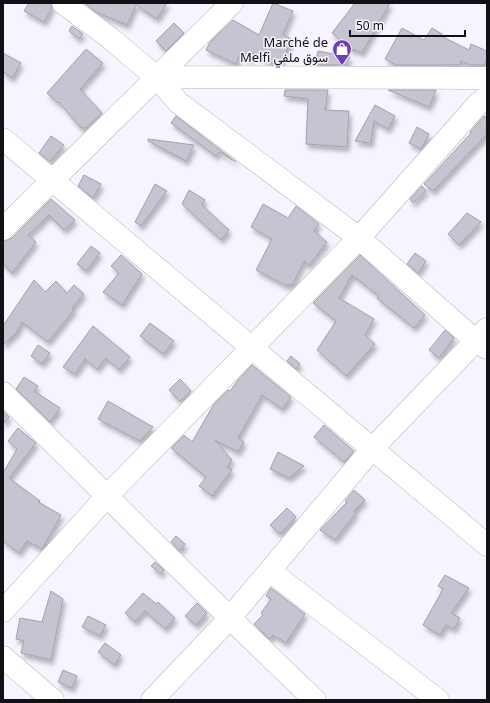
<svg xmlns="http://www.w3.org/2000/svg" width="490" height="703" font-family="'Noto Sans',Vazirmatn,sans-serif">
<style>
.building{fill:#c7c4d1;stroke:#a3a0ac;filter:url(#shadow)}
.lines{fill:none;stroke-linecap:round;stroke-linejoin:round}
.minor-casing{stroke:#b8b5c1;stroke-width:23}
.minor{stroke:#fff;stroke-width:22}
.labels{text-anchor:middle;stroke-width:3;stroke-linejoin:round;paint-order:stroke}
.poi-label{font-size:13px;fill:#111014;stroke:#f7f4ff;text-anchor:end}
</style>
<defs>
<filter id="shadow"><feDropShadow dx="2.5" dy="4.5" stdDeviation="2" flood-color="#0004"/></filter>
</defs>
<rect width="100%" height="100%" fill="#f7f4ff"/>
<!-- building -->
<path class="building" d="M 29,3 L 51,3 L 52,8 L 44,22 L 24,11 Z
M 84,3 L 167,3 L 157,19 L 136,5 L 127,25 L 98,13 Z
M 273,3 L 293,11 L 283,34 L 292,40 L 280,65 L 275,65 L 253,53 L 250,60 L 240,54 L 236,64 L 206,50 L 210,42 L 233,20 L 259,35 Z
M 355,3 L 390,3 L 362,53 L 354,49 L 353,51 L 332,33 Z
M 174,23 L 184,33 L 166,51 L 156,41 Z
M 72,26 L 83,34 L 79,39 L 69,31 Z
M 402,28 L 424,40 L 432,28 L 442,34 L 441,36 L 469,50 L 471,44 L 487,51 L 487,60 L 484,65 L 470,65 L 461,61 L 460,65 L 396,65 L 385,59 Z
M 86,49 L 103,63 L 80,89 L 102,113 L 86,128 L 81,128 L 59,102 L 58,103 L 47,93 Z
M 318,51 L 350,57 L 346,65 L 315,65 Z
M 3,53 L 21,63 L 12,78 L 3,72 Z
M 285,90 L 328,90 L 325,110 L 349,111 L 347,147 L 306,144 L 308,99 L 284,96 Z
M 388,90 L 436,90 L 429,107 Z
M 375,105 L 395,116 L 388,129 L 374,121 L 371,143 L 355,141 Z
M 176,116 L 236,162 L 219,152 L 216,156 L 171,123 Z
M 484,116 L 487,118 L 487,134 L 433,191 L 424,184 L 471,133 L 470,132 Z
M 417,127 L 429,134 L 421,149 L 409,143 Z
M 51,136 L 64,145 L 50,161 L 39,153 Z
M 148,139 L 194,145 L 186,161 L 148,141 Z
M 84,175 L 101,184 L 93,198 L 78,186 Z
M 155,184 L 167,191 L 141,226 L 135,222 Z
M 422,186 L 426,191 L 413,203 L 410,199 Z
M 189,190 L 205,200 L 202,205 L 229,230 L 221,240 L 182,204 Z
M 51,199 L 75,220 L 64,230 L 49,215 L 28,235 L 36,242 L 12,273 L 3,264 L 3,241 L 12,238 Z
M 263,204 L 288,218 L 296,206 L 319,224 L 314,231 L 327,242 L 309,265 L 304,261 L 292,286 L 288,284 L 287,286 L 256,270 L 272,239 L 251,227 Z
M 467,213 L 481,222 L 459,245 L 448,234 Z
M 91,246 L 100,253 L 86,271 L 77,264 Z
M 415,253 L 426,261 L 418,273 L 407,264 Z
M 121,255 L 142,274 L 122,305 L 103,292 L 119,273 L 111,266 Z
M 360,255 L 425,315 L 414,328 L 377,298 L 379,296 L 352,275 L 339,298 L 374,319 L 365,335 L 375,344 L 346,376 L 317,350 L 336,321 L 313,303 Z
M 34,280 L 45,292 L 56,281 L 67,293 L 74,285 L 84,294 L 72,308 L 74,310 L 48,342 L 22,322 L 17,332 L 3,345 L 3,326 Z
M 150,323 L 174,341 L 163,354 L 140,336 Z
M 93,326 L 130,357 L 119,370 L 106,358 L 97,369 L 85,359 L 75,374 L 63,367 Z
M 445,330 L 454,338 L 439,358 L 429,350 Z
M 38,345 L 50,353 L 42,364 L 31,356 Z
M 291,356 L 300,364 L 296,369 L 287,361 Z
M 252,365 L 291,397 L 282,409 L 262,395 L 238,438 L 244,442 L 238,452 L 215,440 L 232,460 L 227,467 L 232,470 L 212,496 L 199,486 L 206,477 L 171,448 L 184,435 L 192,442 L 214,404 L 228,390 L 230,391 L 238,380 Z
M 24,377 L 38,386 L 34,391 L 60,408 L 50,422 L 16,389 Z
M 180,379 L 191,391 L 180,401 L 169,390 Z
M 108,401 L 153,427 L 140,441 L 98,419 Z
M 3,411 L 9,417 L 4,423 L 3,422 Z
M 324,425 L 354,451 L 344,462 L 314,437 Z
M 18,428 L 36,443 L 9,478 L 40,501 L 38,502 L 61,515 L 42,549 L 27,541 L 19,553 L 3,541 L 3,473 L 17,449 L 8,441 Z
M 278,452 L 304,466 L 289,478 L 270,469 Z
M 354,490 L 365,500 L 354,511 L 356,513 L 335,540 L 320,530 L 347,502 L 345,501 Z
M 287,508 L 296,517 L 280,534 L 270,525 Z
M 176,536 L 185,544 L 180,551 L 171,542 Z
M 155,562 L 164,570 L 161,574 L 151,566 Z
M 445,575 L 469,588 L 451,613 L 460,618 L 454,629 L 446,625 L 440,635 L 423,625 L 443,589 L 438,586 Z
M 271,588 L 305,614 L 286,643 L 273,635 L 269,639 L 254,624 L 263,615 L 261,613 L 271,599 L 266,596 Z
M 51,591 L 63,599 L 51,660 L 21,653 L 24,641 L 16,639 L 20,618 L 42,622 Z
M 143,593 L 156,604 L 158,602 L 175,618 L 165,629 L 145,611 L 135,622 L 125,613 Z
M 197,603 L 207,613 L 196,625 L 185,616 Z
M 88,616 L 106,625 L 100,636 L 82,627 Z
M 105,643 L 121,655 L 114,665 L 98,652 Z
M 63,670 L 77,676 L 72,688 L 58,682 Z"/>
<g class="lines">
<!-- minor casing -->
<g class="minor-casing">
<path id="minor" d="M 63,3 L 110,38 L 156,77 L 487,78
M 156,77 L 179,103 L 359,238 L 476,341 L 487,348
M 3,139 L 487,545
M 3,229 L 232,3
M 3,393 C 107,495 209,600 315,700
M 270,571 L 438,700
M 3,611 L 108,495 L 359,238 L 478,104 L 487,97
M 3,657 L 53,700
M 152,700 L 229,619 L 372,449 L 487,329"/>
</g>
<!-- minor -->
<use href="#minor" class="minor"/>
</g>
<!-- icons -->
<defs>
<g id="shop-pin" transform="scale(1)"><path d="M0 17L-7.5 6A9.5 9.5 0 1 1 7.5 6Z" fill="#6e40b7" stroke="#f7f4ff"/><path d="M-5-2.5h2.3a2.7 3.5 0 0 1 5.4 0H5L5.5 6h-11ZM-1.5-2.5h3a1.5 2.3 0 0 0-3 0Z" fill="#fff"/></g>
</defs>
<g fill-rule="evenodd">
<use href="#shop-pin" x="342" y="49"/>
</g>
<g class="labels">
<!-- poi labels -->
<g class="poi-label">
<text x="328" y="47">Marché de<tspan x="328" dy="15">Melfi سوق ملفي</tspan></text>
</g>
</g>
<!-- border -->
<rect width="490" height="703" fill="none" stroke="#111014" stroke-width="8"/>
<!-- scale -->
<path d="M350 30v6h115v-6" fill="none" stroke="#111014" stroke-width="2"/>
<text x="356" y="30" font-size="12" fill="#111014" stroke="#f7f4ff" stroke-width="3" paint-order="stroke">50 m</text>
</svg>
